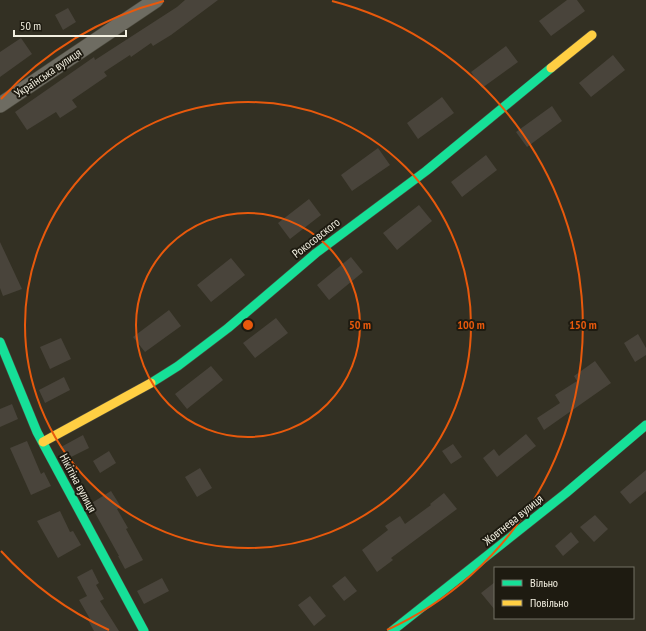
<svg xmlns="http://www.w3.org/2000/svg" width="646" height="631" font-family="'PT Sans Narrow',sans-serif">
<style>
.building{fill:#49443b}
.lines{fill:none;stroke-linecap:round;stroke-linejoin:round}
.street-casing{stroke:#4d4b3f;stroke-width:16}
.fast-casing{stroke:#4d4b3f;stroke-width:10}
.slow-casing{stroke:#4d4b3f;stroke-width:10}
.street{stroke:#6e6c62;stroke-width:15}
.fast{stroke:#16e098;stroke-width:9}
.slow{stroke:#ffcf43;stroke-width:9}
.ring{fill:none;stroke:#e8590c;stroke-width:2}
.labels{text-anchor:middle;stroke-width:4;stroke-linejoin:round;paint-order:stroke}
.street-label{font-size:12px;fill:#f2efe0;stroke:#1e1b11}
.centre{fill:#e8590c;stroke:#1e1b11;stroke-width:2}
.ring-label{font-size:12px;text-anchor:middle;font-weight:bold;fill:#e8590c;stroke:#1e1b11;stroke-width:4;stroke-linejoin:round;paint-order:stroke}
</style>
<rect width="100%" height="100%" fill="#333023"/>
<!-- building -->
<path class="building" d="M 185,0 L 218,0 L 171,35 L 153,46 L 151,43 L 131,57 L 130,55 L 104,72 L 107,76 L 72,100 L 77,107 L 60,118 L 56,112 L 27,130 L 15,112 L 94,57 L 95,60 L 177,7 Z
M 567,0 L 577,0 L 585,11 L 551,36 L 539,21 Z
M 68,8 L 76,22 L 63,30 L 55,15 Z
M 21,38 L 32,54 L 0,77 L 0,52 Z
M 506,46 L 518,62 L 482,88 L 471,72 Z
M 613,55 L 625,70 L 591,97 L 579,83 Z
M 442,97 L 454,113 L 418,139 L 407,123 Z
M 552,106 L 562,121 L 527,147 L 516,132 Z
M 378,148 L 390,165 L 352,191 L 341,175 Z
M 486,155 L 497,170 L 462,197 L 451,182 Z
M 309,199 L 321,215 L 290,239 L 278,223 Z
M 419,205 L 432,221 L 397,250 L 383,233 Z
M 0,242 L 22,289 L 3,296 L 0,288 Z
M 351,257 L 363,272 L 329,300 L 317,285 Z
M 231,258 L 245,275 L 211,302 L 197,285 Z
M 169,310 L 181,326 L 145,352 L 133,337 Z
M 276,318 L 288,333 L 255,358 L 243,343 Z
M 638,334 L 646,348 L 646,355 L 635,362 L 624,343 Z
M 61,338 L 71,359 L 50,369 L 40,347 Z
M 595,361 L 611,383 L 544,430 L 537,418 L 560,403 L 555,395 L 577,381 L 574,376 Z
M 211,366 L 223,380 L 187,409 L 175,394 Z
M 64,377 L 70,390 L 45,403 L 39,390 Z
M 12,404 L 18,419 L 0,427 L 0,409 Z
M 526,434 L 536,446 L 497,477 L 483,458 L 494,449 L 499,456 Z
M 83,435 L 89,448 L 67,459 L 61,447 Z
M 27,441 L 41,474 L 44,472 L 51,486 L 31,495 L 10,448 Z
M 453,444 L 462,457 L 451,464 L 442,451 Z
M 109,451 L 116,463 L 100,473 L 93,461 Z
M 200,468 L 212,488 L 197,497 L 185,477 Z
M 646,470 L 646,491 L 630,504 L 620,492 Z
M 111,491 L 121,507 L 117,509 L 128,528 L 126,529 L 143,560 L 125,569 L 118,556 L 119,556 L 90,504 Z
M 444,493 L 457,509 L 391,558 L 393,560 L 377,572 L 362,550 L 388,530 L 385,526 L 400,516 L 405,524 L 431,505 L 430,504 Z
M 60,511 L 70,532 L 73,531 L 81,545 L 58,558 L 37,521 Z
M 595,515 L 608,529 L 594,542 L 580,527 Z
M 571,532 L 579,542 L 563,556 L 555,546 Z
M 92,569 L 99,583 L 96,585 L 104,599 L 100,601 L 119,631 L 94,631 L 88,620 L 90,619 L 79,600 L 87,596 L 77,577 Z
M 345,576 L 357,591 L 344,601 L 332,586 Z
M 162,578 L 169,591 L 144,604 L 137,591 Z
M 495,582 L 495,610 L 481,593 Z
M 310,596 L 326,616 L 314,626 L 298,605 Z"/>
<g class="lines">
<!-- street casing -->
<g class="street-casing">
<path id="street" d="M 0,105 L 156,0"/>
</g>
<!-- fast casing -->
<g class="fast-casing">
<path id="fast" d="M 0,342 L 37,432 L 144,631
M 151,383 L 178,366 L 228,328 L 316,253 L 426,171 L 551,68
M 392,631 L 566,493 L 646,425"/>
</g>
<!-- slow casing -->
<g class="slow-casing">
<path id="slow" d="M 551,68 L 592,35
M 43,442 L 151,383"/>
</g>
<!-- street -->
<use href="#street" class="street"/>
<!-- fast -->
<use href="#fast" class="fast"/>
<!-- slow -->
<use href="#slow" class="slow"/>
</g>
<!-- distance rings -->
<g class="ring">
<circle cx="248" cy="325" r="112"/>
<circle cx="248" cy="325" r="223"/>
<path d="M109 630A335 335 0 0 1 1 551M1 99A335 335 0 0 1 164 1M332 1A335 335 0 0 1 387 630"/>
</g>
<g class="labels">
<!-- street labels -->
<g class="street-label">
<text transform="translate(48 73) rotate(-34)" y="4">Українська вулиця</text>
<text transform="translate(316 238) rotate(-38)" y="4">Рокосовского</text>
<text transform="translate(78 483) rotate(62)" y="4">Нікітіна вулиця</text>
<text transform="translate(513 520) rotate(-39)" y="4">Жовтнева вулиця</text>
</g>
</g>
<circle cx="248" cy="325" r="6" class="centre"/>
<g class="ring-label">
<text x="360" y="329">50 m</text>
<text x="471" y="329">100 m</text>
<text x="583" y="329">150 m</text>
</g>
<!-- legend -->
<rect x="494" y="567" width="140" height="52" fill="#1e1b11" stroke="#737064"/>
<rect x="502" y="580" width="20" height="6" fill="#16e098" stroke="#737064"/>
<text x="530" y="587" font-size="12" fill="#f2efe0">Вільно</text>
<rect x="502" y="600" width="20" height="6" fill="#ffcf43" stroke="#737064"/>
<text x="530" y="607" font-size="12" fill="#f2efe0">Повільно</text>
<!-- scale -->
<path d="M14 30v6h112v-6" fill="none" stroke="#f2efe0" stroke-width="2"/>
<text x="20" y="30" font-size="12" fill="#f2efe0" stroke="#1e1b11" stroke-width="3" paint-order="stroke">50 m</text>
</svg>
